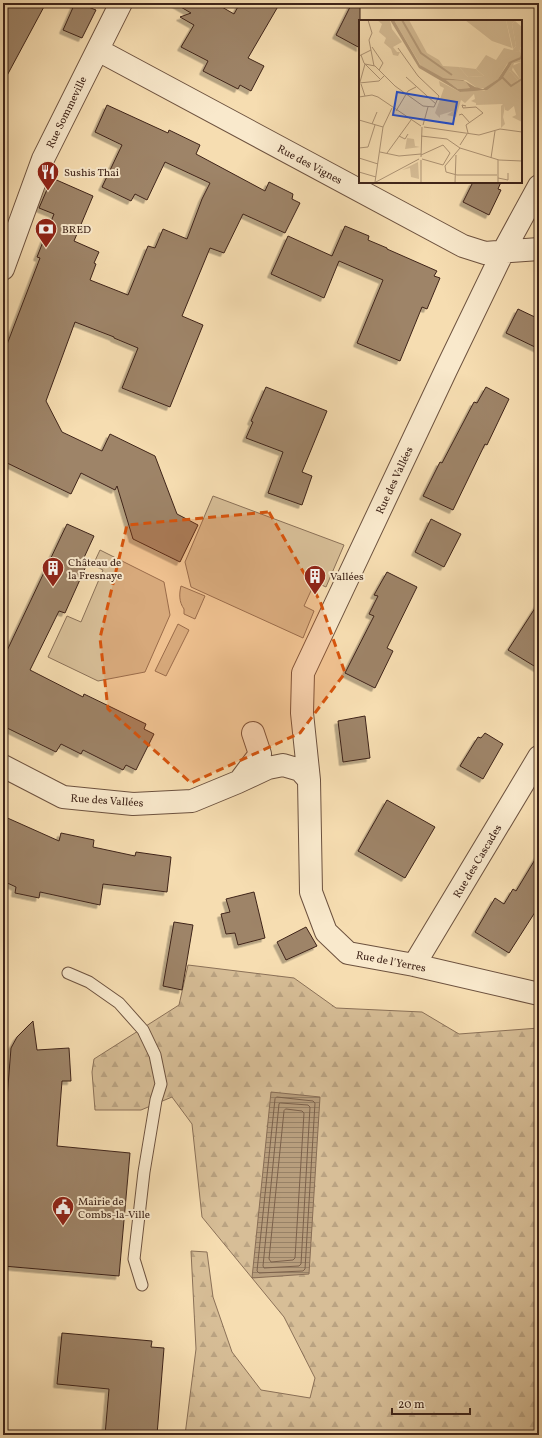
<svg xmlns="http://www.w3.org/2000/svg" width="542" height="1438" font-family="Vollkorn,serif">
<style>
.grass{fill:#d7be97;stroke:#8b7158}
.forest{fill:url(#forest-firs);stroke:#8b7158}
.water{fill:url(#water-rules);stroke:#886d55}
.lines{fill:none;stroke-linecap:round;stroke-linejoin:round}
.shore{stroke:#7c614b;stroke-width:1}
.building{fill:#9e8468;stroke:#3f2419;filter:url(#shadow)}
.service-casing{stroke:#6d523f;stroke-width:13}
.minor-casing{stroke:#6d523f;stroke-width:24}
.service{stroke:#f9e9cc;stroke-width:11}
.minor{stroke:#f9e9cc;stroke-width:22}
.marked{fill:#d7540d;fill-opacity:0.2;stroke:#d7540d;stroke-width:3;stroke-dasharray:8 5;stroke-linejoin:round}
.labels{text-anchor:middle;stroke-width:4;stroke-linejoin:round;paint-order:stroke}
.street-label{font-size:11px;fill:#3f2419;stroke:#f9e9cc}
.poi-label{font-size:11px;fill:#3f2419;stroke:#f9e9cc;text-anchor:start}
.inset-river{fill:none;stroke:#b89e7d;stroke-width:2}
.inset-road{fill:none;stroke:#ad9374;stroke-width:1}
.view{fill:#1d4ed8;fill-opacity:0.15;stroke:#1d4ed8;stroke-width:2}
.inset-edge{fill:none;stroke:#3f2419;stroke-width:2}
</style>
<defs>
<pattern id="forest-firs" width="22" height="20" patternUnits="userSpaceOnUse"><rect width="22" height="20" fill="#d7be97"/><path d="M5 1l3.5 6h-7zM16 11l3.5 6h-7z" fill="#baa382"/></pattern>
<pattern id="water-rules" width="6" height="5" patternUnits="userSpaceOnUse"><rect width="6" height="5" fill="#b89e7d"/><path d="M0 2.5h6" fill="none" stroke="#978166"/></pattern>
<filter id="shadow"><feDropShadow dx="-3.5" dy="3.5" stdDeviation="0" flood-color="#0004"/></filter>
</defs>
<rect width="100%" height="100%" fill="#f6ddb1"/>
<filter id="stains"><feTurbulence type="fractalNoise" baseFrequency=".005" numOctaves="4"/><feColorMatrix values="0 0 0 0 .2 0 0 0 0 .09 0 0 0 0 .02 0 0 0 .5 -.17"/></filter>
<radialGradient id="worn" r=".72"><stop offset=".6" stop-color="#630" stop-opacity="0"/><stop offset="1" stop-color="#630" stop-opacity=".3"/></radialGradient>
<!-- grass -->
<path class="grass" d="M 213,496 L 344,545 L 326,587 L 315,582 L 304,606 L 314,611 L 303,638 L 191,587 L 185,562 Z
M 100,550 L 164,582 L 170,615 L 145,672 L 98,681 L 48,657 L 67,616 L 81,622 L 103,570 L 93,565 Z
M 181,586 L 205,596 L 195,619 L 184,614 L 184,609 C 179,602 179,594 181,586 Z
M 178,624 L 189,630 L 166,676 L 155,671 Z"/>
<!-- forest -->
<path class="forest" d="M 188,965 L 294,978 L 336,1008 L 422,1012 L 459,1034 L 539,1028 L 539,1435 L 185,1435 L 196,1349 L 191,1251 L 207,1252 L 213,1297 L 232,1352 L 261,1390 L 310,1398 L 315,1378 L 284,1317 L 202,1217 L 192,1124 L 172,1097 L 141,1110 L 95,1110 L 92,1072 L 94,1059 L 179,1005 Z"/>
<!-- water -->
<path class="water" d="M 271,1092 L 320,1097 L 309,1274 L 252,1278 Z"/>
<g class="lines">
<!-- shore -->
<path class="shore" d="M 277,1097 L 313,1101 L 315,1103 L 305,1269 L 303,1271 L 259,1273 L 257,1271 L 275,1099 Z
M 281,1103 L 308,1105 L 310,1107 L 301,1264 L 299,1266 L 264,1268 L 263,1266 L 279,1104 Z
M 286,1109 L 302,1111 L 304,1113 L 295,1258 L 293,1260 L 271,1262 L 269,1259 L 284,1111 Z"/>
</g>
<!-- building -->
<path class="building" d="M 3,3 L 46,3 L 3,83 Z
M 75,3 L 78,3 L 96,10 L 82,38 L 63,30 Z
M 174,3 L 215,3 L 234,14 L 240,3 L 280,3 L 248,58 L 264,66 L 251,91 L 240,85 L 238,89 L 203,71 L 208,61 L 181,47 L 194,25 L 180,17 L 191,13 Z
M 352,3 L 360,3 L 360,48 L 336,35 Z
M 107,105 L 168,133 L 169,130 L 200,145 L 196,154 L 265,191 L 269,182 L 293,194 L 292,199 L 300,203 L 285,233 L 243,214 L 224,253 L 210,248 L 182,316 L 203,325 L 170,407 L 122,388 L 138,348 L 114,338 L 114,337 L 75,322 L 46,401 L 62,432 L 102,451 L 110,434 L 155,456 L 177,514 L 198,525 L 180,562 L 133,539 L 117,486 L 115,490 L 81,473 L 71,494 L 3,461 L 3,347 L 6,347 L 14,326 L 40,258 L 37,257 L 54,214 L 39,208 L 52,178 L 93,196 L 74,241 L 99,252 L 94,263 L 96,264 L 90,280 L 128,295 L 148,246 L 155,248 L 163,229 L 187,239 L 202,199 L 210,183 L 165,162 L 147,200 L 135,194 L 131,201 L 102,187 L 122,145 L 95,132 Z
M 473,182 L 501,182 L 498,189 L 501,190 L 489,215 L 463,202 Z
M 345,226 L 369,236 L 368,240 L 387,248 L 387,249 L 437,271 L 434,276 L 440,278 L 427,309 L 422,307 L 400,361 L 357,343 L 383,280 L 339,261 L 324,298 L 271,274 L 288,236 L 332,256 Z
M 518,309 L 539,319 L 539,349 L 506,333 Z
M 266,387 L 327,411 L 302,472 L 312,476 L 302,505 L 268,493 L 283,452 L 246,438 L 253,422 L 251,421 Z
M 486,387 L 509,399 L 487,445 L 485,444 L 453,510 L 423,496 L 440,462 L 442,463 L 474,402 L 477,403 Z
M 431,519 L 461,534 L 444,567 L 415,552 Z
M 67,524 L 94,536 L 82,562 L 87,564 L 65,613 L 59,611 L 30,670 L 83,697 L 84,694 L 146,724 L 144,729 L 154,734 L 136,770 L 126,765 L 123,770 L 83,750 L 81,754 L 61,744 L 56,752 L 3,726 L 3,659 Z
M 387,572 L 417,587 L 387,648 L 393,651 L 375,688 L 345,673 L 374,616 L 369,614 L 378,596 L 374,595 Z
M 539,602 L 539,669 L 508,650 Z
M 365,716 L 370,758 L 343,762 L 338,721 Z
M 485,733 L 503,744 L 483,779 L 460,766 L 478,737 L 481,738 Z
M 387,800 L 435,827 L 405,878 L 358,851 Z
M 3,816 L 59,841 L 61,833 L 94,840 L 93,847 L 135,856 L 136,852 L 171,857 L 167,892 L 103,884 L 100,905 L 40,892 L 39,898 L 15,893 L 16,887 L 3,881 Z
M 539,853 L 539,896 L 535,902 L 539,906 L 509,953 L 475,932 L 495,898 L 504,904 L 513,889 L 516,891 Z
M 254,892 L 265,938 L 238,945 L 235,933 L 226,934 L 221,914 L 230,912 L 226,899 Z
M 174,922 L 193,925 L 182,990 L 163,986 Z
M 306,927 L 317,946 L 286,960 L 277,942 Z
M 33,1021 L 37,1050 L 69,1048 L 71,1081 L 62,1081 L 57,1146 L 130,1153 L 119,1276 L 3,1266 L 3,1149 L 11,1048 L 17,1037 Z
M 62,1333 L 152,1341 L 151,1347 L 164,1348 L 157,1435 L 105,1435 L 109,1389 L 57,1384 Z"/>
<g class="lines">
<!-- service casing -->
<g class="service-casing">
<path id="service" d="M 68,973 L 89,982 L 119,1003 L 143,1030 L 155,1055 L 161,1084 L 156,1100 L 144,1172 L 134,1259 L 142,1285"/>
</g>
<!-- minor casing -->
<g class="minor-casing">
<path id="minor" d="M 98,50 L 463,246 L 485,253 L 539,249
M 539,186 L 503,252 L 446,370 L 303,673 L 302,713 L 309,780 L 311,892 L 326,932 L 348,953 L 414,965 L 539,994
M 3,269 L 43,159 L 121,3
M 3,766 L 63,797 L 133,804 L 192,801 L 238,782 L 268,768 L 283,765 L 300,770 L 309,780
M 242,778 L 260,754 L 253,733
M 414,965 L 539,757"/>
</g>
<!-- service -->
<use href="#service" class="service"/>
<!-- minor -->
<use href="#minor" class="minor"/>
</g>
<!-- marked area -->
<path class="marked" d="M 269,512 L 320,601 L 345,673 L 300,733 L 191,783 L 108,709 L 100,638 L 127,525 Z"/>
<!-- icons -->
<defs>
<g id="restaurant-pin" transform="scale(1.15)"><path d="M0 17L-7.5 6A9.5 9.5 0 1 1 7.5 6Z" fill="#8f2418" stroke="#f9e9cc"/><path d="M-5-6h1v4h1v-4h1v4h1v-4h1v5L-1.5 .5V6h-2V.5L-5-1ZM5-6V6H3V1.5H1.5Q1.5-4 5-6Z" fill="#fff"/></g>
<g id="bank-pin" transform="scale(1.15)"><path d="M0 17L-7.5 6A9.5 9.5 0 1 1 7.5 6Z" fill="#8f2418" stroke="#f9e9cc"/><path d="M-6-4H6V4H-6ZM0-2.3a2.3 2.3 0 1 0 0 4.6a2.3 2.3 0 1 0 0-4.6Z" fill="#fff"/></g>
<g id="building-pin" transform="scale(1.15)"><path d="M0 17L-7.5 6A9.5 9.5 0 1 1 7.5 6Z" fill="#8f2418" stroke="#f9e9cc"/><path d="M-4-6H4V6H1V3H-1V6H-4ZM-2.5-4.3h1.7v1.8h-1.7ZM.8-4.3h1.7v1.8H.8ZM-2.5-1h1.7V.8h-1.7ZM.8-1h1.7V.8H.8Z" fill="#fff"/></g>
<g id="civic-pin" transform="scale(1.15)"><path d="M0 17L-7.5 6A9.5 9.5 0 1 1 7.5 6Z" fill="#8f2418" stroke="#f9e9cc"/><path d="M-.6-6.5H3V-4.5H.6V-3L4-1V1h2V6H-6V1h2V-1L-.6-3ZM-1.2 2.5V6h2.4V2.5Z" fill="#fff"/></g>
</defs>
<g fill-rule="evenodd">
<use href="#restaurant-pin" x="48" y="172"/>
<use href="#bank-pin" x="46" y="229"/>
<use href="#building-pin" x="53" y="568"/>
<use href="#building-pin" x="315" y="576"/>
<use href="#civic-pin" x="63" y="1207"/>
</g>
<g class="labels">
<!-- street labels -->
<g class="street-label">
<text transform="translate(66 112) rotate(-64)" y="4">Rue Sommeville</text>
<text transform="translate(310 164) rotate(28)" y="4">Rue des Vignes</text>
<text transform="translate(394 480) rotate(-65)" y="4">Rue des Vallées</text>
<text transform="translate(107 800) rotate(4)" y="4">Rue des Vallées</text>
<text transform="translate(477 861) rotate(-59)" y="4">Rue des Cascades</text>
<text transform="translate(391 961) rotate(11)" y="4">Rue de l'Yerres</text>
</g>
<!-- poi labels -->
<g class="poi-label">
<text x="64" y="176">Sushis Thai</text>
<text x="62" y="233">BRED</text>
<text x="68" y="566">Château de<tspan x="68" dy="13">la Fresnaye</tspan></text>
<text x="330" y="580">Vallées</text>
<text x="78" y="1205">Mairie de<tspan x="78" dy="13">Combs-la-Ville</tspan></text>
</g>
</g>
<!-- overview -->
<g transform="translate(359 20)">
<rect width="163" height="163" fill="#f6ddb1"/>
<path d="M 106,0 L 147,0 L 153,28 L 133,21 ZM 156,1 L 163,7 L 163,24 L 160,32 L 153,31 L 157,26 L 153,4 ZM 162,42 L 163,55 L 161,59 L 153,46 ZM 100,47 L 117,49 L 125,56 L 109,57 ZM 151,51 L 159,60 L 154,65 L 146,56 ZM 59,142 L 60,159 L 52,157 L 51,148 L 43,150 Z" fill="#d7be97"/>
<path d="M 18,0 L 31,0 L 33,9 L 43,22 L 34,27 L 38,32 L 41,32 L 39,36 L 34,35 L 32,29 L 25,23 L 27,18 L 20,12 L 23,4 ZM 35,0 L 50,0 L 68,33 L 80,40 L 84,46 L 100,47 L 109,57 L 125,56 L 117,49 L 127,35 L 137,40 L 145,28 L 160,32 L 163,24 L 163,30 L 161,37 L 148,44 L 139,59 L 126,68 L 118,68 L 107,60 L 82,58 L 62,46 ZM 147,0 L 156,1 L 153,4 L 157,26 L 154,29 ZM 163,39 L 163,45 L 162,42 L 155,43 L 153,50 L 161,59 L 163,55 L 163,102 L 153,97 L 157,95 L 155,86 L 149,91 L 146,90 L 146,86 L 144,97 L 146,104 L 142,108 L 142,86 L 144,84 L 117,85 L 117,83 L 112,81 L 116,79 L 115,74 L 106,83 L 102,80 L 97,97 L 88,95 L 94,91 L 81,95 L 81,98 L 76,93 L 85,68 L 81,66 L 80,61 L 101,72 L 114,70 L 125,71 L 143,59 L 153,43 ZM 151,51 L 159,60 L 154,65 L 147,56 ZM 87,60 L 106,61 L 111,68 L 99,69 Z" fill="#d7be97" fill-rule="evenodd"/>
<path d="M 48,118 L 55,119 L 56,126 L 61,127 L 46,129 Z" fill="#d7be97"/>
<path d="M 31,0 L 35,0 L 61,45 L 84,58 L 104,60 L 116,67 L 124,69 L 139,59 L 150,42 L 161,37 L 163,28 L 163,39 L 153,43 L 143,59 L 128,70 L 101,72 L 60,48 ZM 87,60 L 106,61 L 111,68 L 99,69 Z" fill="#b89e7d" fill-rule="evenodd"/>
<path class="inset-river" d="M 43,0 L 62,33 L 93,55M 143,57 L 152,66 L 163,59"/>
<path class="inset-road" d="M 9,0 L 13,13 L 10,20 L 15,46M 13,27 L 24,43 L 20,50M 2,35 L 5,43 L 21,59M 0,36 L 12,30M 6,44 L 16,46 L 36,66 L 64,86 L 75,87 L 80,76 L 59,56 L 39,28M 47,57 L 77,84M 1,62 L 6,44M 0,63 L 20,61 L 25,56M 2,64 L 6,76M 0,77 L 13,75 L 19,77 L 62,106M 107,86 L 103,85 L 104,88 L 117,87 L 124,93 L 107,105 L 109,113M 37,91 L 49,71 L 57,67M 100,95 L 103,94 L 111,103M 0,100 L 24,107M 13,104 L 18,92M 64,105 L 69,87M 65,107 L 120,115 L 141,109 L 163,112M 40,116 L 46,119 L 49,114M 62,116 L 88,119 L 101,128 L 140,140 L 163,141M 101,125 L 108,114M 0,128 L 9,127 L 16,105M 101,128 L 86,146 L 87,152 L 98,155 L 138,155M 21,132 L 40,136 L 62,134M 28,133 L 52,100M 62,135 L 84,125 L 91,133 L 84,145M 62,137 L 63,107M 0,138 L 19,144M 132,138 L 136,111M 63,139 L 84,145M 0,152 L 17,157M 139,158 L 149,160 L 149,153M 16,162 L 24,107 L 33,88M 15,163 L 60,139M 62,163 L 62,140M 96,163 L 97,135M 139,163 L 139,140"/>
<path class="view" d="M 38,72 L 98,82 L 94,104 L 34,95 Z"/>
<rect width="163" height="163" class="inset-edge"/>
</g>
<!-- margin -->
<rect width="542" height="1438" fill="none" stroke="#f6ddb1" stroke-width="16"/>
<rect x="4" y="4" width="534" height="1430" fill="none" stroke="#3f2419" stroke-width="2"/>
<rect x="8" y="8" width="526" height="1422" fill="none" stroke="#3f2419"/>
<!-- scale -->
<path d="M392 1408v6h78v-6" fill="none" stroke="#3f2419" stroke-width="2"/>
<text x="398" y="1408" font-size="12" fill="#3f2419" stroke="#f9e9cc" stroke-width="3" paint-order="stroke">20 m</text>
<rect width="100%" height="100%" filter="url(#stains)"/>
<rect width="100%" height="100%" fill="url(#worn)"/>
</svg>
